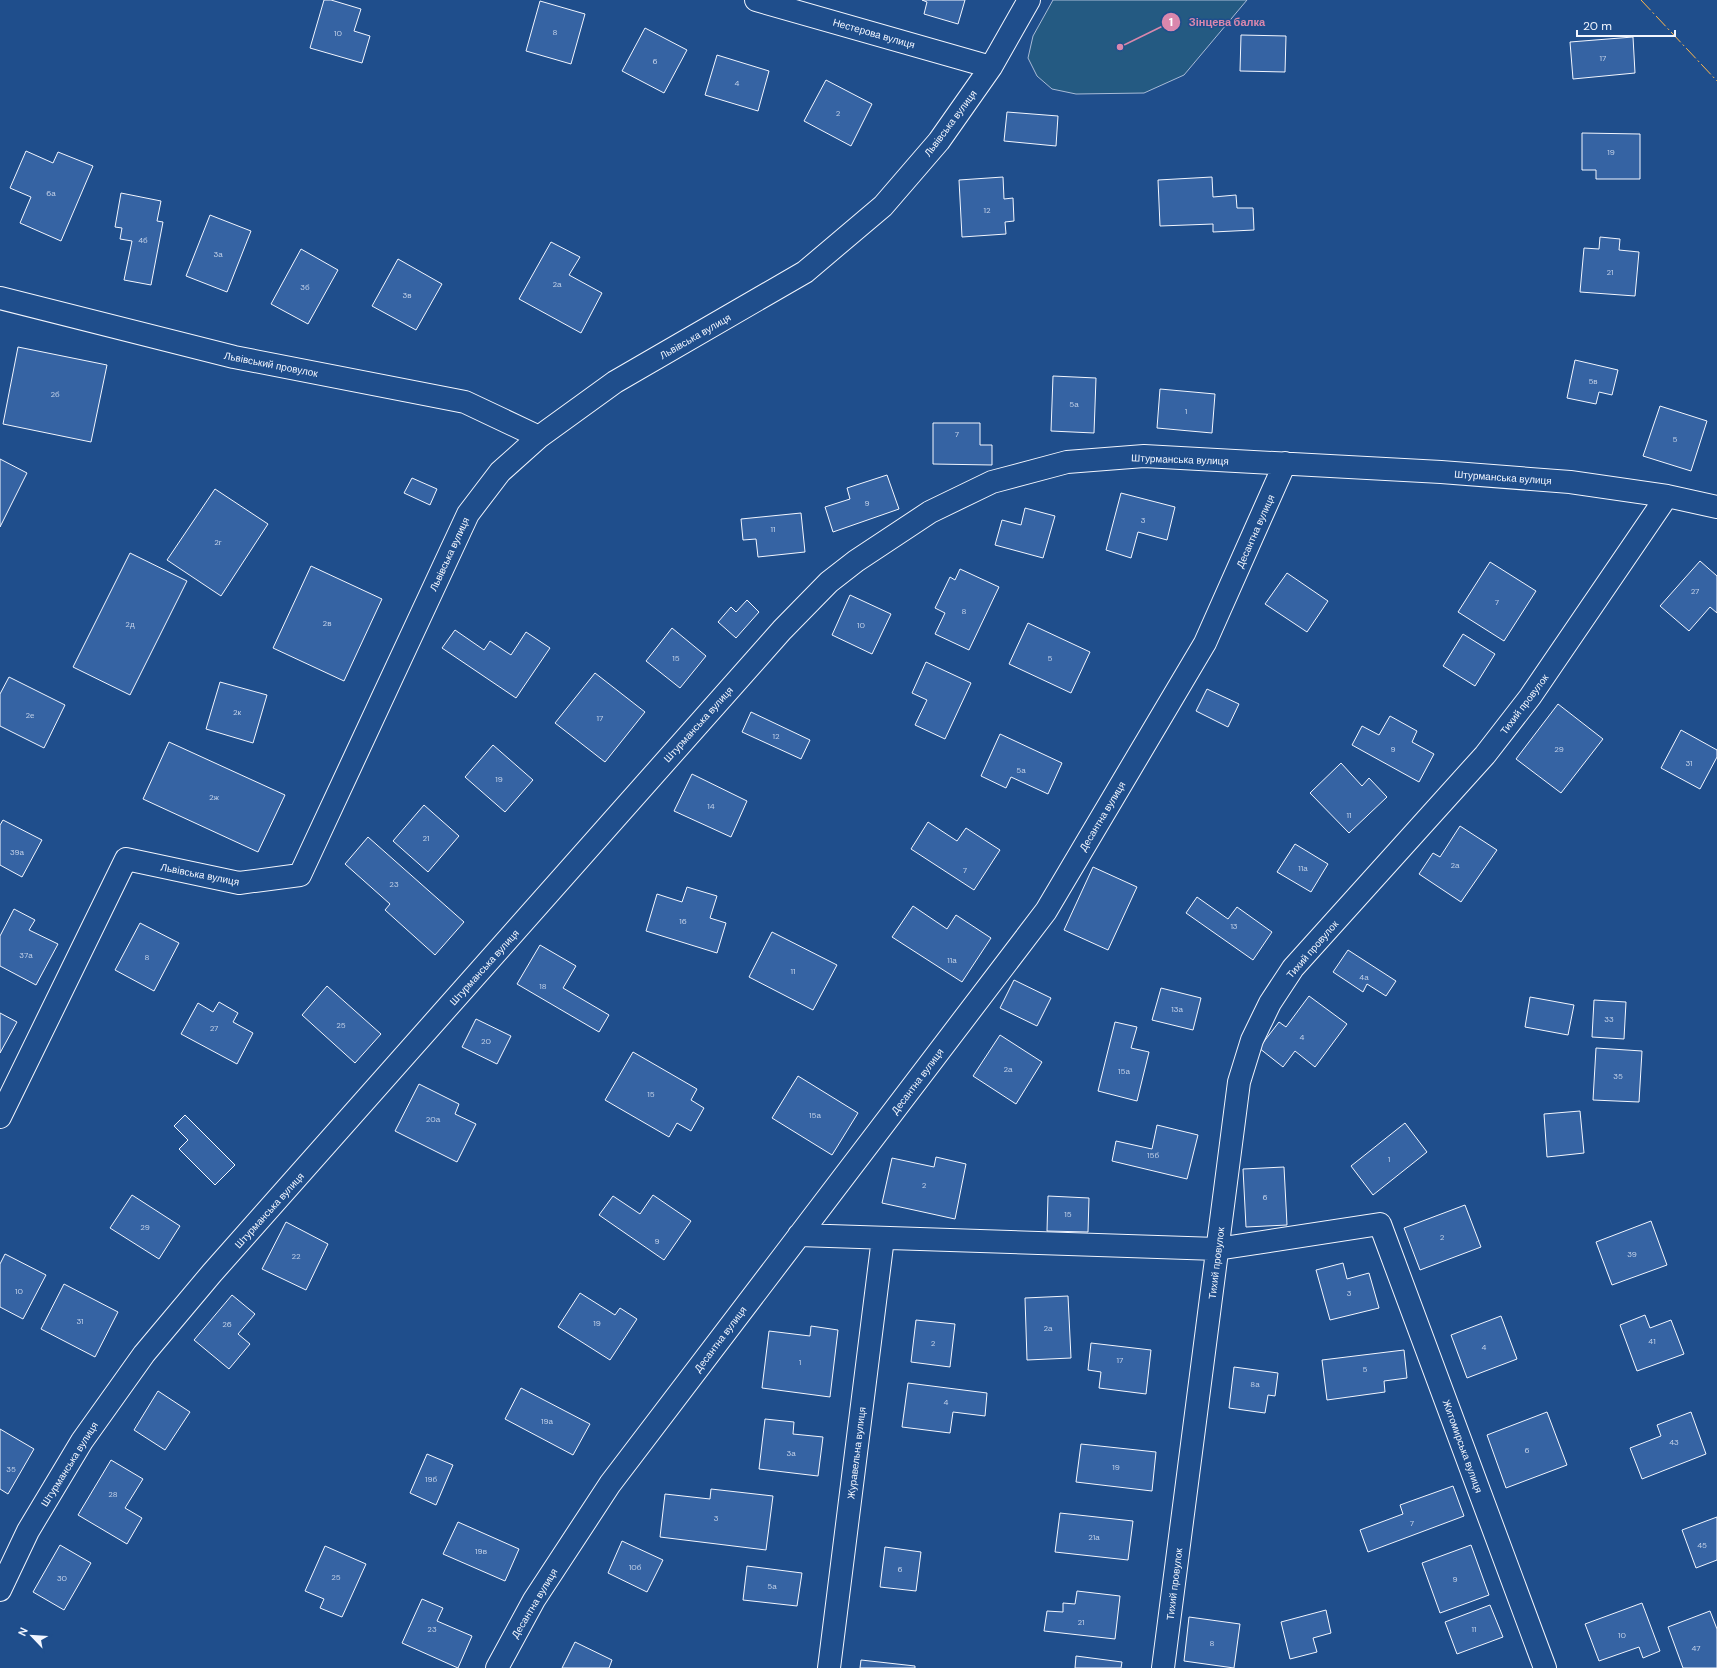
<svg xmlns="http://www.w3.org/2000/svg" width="1717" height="1668" font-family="'DM Sans',sans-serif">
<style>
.green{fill:#245a82;stroke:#a8bbd7}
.building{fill:#3563a3;stroke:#f2f6ff}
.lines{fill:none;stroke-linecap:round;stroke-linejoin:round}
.street-casing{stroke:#f2f6ff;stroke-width:24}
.street{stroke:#1f4e8c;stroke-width:22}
.power{stroke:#ffb74d;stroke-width:1;stroke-dasharray:14 3 2 3;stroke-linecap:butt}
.labels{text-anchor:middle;stroke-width:3;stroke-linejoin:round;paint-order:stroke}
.number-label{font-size:8px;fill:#c3d1e8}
.street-label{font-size:10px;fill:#f2f6ff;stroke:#1f4e8c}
.leader{fill:none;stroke:#da87ad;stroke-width:1.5}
.callout-dot{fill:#da87ad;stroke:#1f4e8c;stroke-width:1.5}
.mark-label{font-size:12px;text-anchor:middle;font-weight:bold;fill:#fff}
.callout-label{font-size:11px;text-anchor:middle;font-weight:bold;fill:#da87ad;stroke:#1f4e8c;stroke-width:3;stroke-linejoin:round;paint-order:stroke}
</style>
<rect width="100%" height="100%" fill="#1f4e8c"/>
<!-- green -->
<path class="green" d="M 1053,0 L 1247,0 L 1184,75 L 1144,93 L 1076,94 L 1052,89 L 1037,76 L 1028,58 L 1033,36 Z"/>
<!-- building -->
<path class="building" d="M 324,0 L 331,0 L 361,9 L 354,31 L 370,36 L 362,63 L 310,48 Z
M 922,0 L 965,0 L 958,24 L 924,14 L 927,2 Z
M 540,1 L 585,14 L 571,64 L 526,51 Z
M 645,28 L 687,50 L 664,93 L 622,71 Z
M 1241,35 L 1286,36 L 1285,72 L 1240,71 Z
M 1633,37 L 1635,73 L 1573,79 L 1570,42 Z
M 717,55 L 769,71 L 758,111 L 705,95 Z
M 826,80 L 872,104 L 851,146 L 804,121 Z
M 1007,112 L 1058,116 L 1056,146 L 1004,141 Z
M 1582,133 L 1640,134 L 1640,179 L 1596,179 L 1596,170 L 1582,170 Z
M 26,151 L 53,163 L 58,152 L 93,166 L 61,241 L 20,223 L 31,197 L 10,188 Z
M 1003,177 L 1004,199 L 1013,198 L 1014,221 L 1005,222 L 1006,234 L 962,237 L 959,180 Z
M 1212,177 L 1213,197 L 1236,195 L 1237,208 L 1253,208 L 1254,230 L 1213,232 L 1213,224 L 1160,226 L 1158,180 Z
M 121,193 L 161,201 L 157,221 L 163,222 L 151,285 L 124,280 L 132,241 L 120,239 L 122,228 L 115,227 Z
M 210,215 L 251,231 L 227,292 L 186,276 Z
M 1600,237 L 1620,239 L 1619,250 L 1639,252 L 1635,296 L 1580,292 L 1584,248 L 1599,249 Z
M 551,242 L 580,257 L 569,275 L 602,293 L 581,333 L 519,299 Z
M 301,249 L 338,270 L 308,324 L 271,304 Z
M 398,259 L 442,284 L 416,330 L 372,306 Z
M 18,347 L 107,365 L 91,442 L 3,424 Z
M 1575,360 L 1618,370 L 1612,395 L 1599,392 L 1596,404 L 1567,398 Z
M 1053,376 L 1096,378 L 1094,433 L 1051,431 Z
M 1160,389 L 1215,394 L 1212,433 L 1157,428 Z
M 1660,406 L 1707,421 L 1691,471 L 1643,456 Z
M 933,423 L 980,423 L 980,445 L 992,445 L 992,465 L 933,464 Z
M 0,459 L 27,473 L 0,527 Z
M 887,475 L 899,509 L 833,532 L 825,507 L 850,499 L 847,488 Z
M 412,478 L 437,489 L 430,505 L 404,493 Z
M 215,489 L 268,524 L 221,596 L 167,560 Z
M 1121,493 L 1175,507 L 1167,540 L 1138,532 L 1131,558 L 1106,550 Z
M 1025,508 L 1055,516 L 1043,558 L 995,545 L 1002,520 L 1021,525 Z
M 801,513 L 805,552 L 758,557 L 756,539 L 743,540 L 741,519 Z
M 130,553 L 187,581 L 130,695 L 73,667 Z
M 1700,561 L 1717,576 L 1717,613 L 1710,607 L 1689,631 L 1660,606 Z
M 1490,562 L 1536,591 L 1504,641 L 1458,612 Z
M 311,566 L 382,599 L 344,681 L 273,648 Z
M 960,569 L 999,587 L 969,650 L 935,634 L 945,613 L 935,608 L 950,577 L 955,580 Z
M 1287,573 L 1328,601 L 1307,632 L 1265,604 Z
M 850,595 L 891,614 L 872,654 L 832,635 Z
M 747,600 L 759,612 L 736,638 L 718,622 L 731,607 L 736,612 Z
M 1028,623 L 1090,652 L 1071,693 L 1009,664 Z
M 672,628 L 706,656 L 680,688 L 646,661 Z
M 455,630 L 484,650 L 490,641 L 511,655 L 526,632 L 550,648 L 516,698 L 442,648 Z
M 1463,634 L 1495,654 L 1475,686 L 1443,666 Z
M 926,662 L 971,683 L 945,739 L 915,725 L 927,700 L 912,693 Z
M 595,673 L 645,712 L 605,762 L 555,723 Z
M 9,677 L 65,705 L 44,748 L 0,726 L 0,694 Z
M 220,682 L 267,695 L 253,743 L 206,729 Z
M 1207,689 L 1239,704 L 1228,727 L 1196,711 Z
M 1558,704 L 1603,739 L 1561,793 L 1516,759 Z
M 751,712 L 810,740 L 801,759 L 742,732 Z
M 1390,716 L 1417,731 L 1412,742 L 1434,754 L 1419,782 L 1352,745 L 1362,726 L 1379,735 Z
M 1681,730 L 1717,750 L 1717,757 L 1700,789 L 1661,768 Z
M 1000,734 L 1062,763 L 1048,794 L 1011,777 L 1006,788 L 981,776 Z
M 169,742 L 285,795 L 258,852 L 143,799 Z
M 493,745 L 533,780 L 505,812 L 465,777 Z
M 1341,763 L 1362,786 L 1369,778 L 1387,797 L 1349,833 L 1310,793 Z
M 692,774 L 747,801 L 731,837 L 674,811 Z
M 424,805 L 459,836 L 428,872 L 393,841 Z
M 3,820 L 42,840 L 22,877 L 0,865 L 0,825 Z
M 928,822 L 957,841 L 966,828 L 1000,850 L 974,890 L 911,849 Z
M 1460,826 L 1497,850 L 1461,902 L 1419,874 L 1433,853 L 1440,857 Z
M 368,837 L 464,922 L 435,955 L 385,910 L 390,904 L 345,864 Z
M 1295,844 L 1328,864 L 1311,892 L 1277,872 Z
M 1093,867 L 1137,887 L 1108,950 L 1064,930 Z
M 687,887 L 717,896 L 710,918 L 726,923 L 717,953 L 646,931 L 657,894 L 682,902 Z
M 1197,897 L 1228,919 L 1237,907 L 1272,932 L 1253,960 L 1186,913 Z
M 913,906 L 947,929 L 956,915 L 991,938 L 962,982 L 892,937 Z
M 14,909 L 35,920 L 29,930 L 58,944 L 36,985 L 0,966 L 0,936 Z
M 140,923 L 179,943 L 154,991 L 115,970 Z
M 772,932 L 837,965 L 813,1010 L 749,977 Z
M 540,945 L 576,966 L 563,988 L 609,1015 L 599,1032 L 517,984 Z
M 1348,950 L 1396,981 L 1386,996 L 1367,984 L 1363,992 L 1333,972 Z
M 1014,980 L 1051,998 L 1037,1026 L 1000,1008 Z
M 327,986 L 381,1034 L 355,1063 L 302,1015 Z
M 1161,988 L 1201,998 L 1193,1030 L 1152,1020 Z
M 1309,996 L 1347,1024 L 1315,1067 L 1295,1051 L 1283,1067 L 1259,1048 L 1279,1022 L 1286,1027 Z
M 1530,997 L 1574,1005 L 1568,1035 L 1525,1027 Z
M 1594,1000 L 1626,1002 L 1624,1039 L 1592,1037 Z
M 219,1002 L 238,1013 L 233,1022 L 253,1033 L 237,1064 L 181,1034 L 198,1003 L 213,1012 Z
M 0,1013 L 17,1022 L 0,1053 Z
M 476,1019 L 511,1036 L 497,1064 L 462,1047 Z
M 1115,1022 L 1137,1027 L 1131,1048 L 1149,1052 L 1137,1101 L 1098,1091 Z
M 1000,1035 L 1042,1062 L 1016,1104 L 973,1076 Z
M 1596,1048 L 1642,1051 L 1639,1102 L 1593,1100 Z
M 633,1052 L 697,1089 L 691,1100 L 704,1108 L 691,1131 L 677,1123 L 669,1137 L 605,1100 Z
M 798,1076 L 858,1113 L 832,1155 L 772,1118 Z
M 419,1084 L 459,1104 L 455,1114 L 476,1124 L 457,1162 L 395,1131 Z
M 1580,1111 L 1584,1153 L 1547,1157 L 1544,1114 Z
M 185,1115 L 235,1165 L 215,1185 L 179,1149 L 188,1140 L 174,1126 Z
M 1405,1123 L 1427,1152 L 1373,1195 L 1351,1166 Z
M 1157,1125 L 1198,1135 L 1187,1179 L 1112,1161 L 1116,1141 L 1152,1149 Z
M 936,1157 L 966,1164 L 955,1219 L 882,1203 L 892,1158 L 934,1167 Z
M 1284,1167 L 1287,1225 L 1246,1227 L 1243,1169 Z
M 132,1195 L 180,1226 L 159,1259 L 110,1228 Z
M 653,1195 L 691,1221 L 664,1260 L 599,1215 L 613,1196 L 640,1214 Z
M 1048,1196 L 1089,1198 L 1088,1232 L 1047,1231 Z
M 1465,1205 L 1481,1247 L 1420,1270 L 1404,1228 Z
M 1651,1221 L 1667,1265 L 1612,1285 L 1596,1242 Z
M 286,1222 L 328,1244 L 306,1290 L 262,1269 Z
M 5,1254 L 46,1275 L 23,1319 L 0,1307 L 0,1264 Z
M 1343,1263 L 1347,1279 L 1369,1273 L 1379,1308 L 1330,1320 L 1316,1270 Z
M 64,1284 L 118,1312 L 95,1357 L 41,1329 Z
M 580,1293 L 615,1315 L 620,1308 L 637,1319 L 610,1360 L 558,1327 Z
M 232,1295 L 255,1314 L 238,1334 L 250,1344 L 229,1369 L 194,1340 Z
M 1068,1296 L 1071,1358 L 1027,1360 L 1025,1298 Z
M 1645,1315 L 1650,1328 L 1671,1320 L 1684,1354 L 1637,1371 L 1620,1325 Z
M 1501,1316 L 1517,1359 L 1467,1378 L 1451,1335 Z
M 916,1320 L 955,1324 L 950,1367 L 911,1362 Z
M 811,1326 L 838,1330 L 830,1397 L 762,1388 L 769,1331 L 810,1336 Z
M 1091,1343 L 1151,1350 L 1146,1394 L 1099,1388 L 1101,1372 L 1088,1370 Z
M 1404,1350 L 1407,1378 L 1384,1381 L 1385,1392 L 1327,1400 L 1322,1360 Z
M 1234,1367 L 1278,1373 L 1275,1396 L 1268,1395 L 1265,1413 L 1229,1408 Z
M 908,1383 L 987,1393 L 985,1416 L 953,1412 L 950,1433 L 902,1427 Z
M 521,1388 L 590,1424 L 573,1455 L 505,1419 Z
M 158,1391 L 190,1412 L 165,1450 L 134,1430 Z
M 1547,1412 L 1567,1465 L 1506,1488 L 1487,1435 Z
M 1691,1412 L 1706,1454 L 1642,1479 L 1630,1448 L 1661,1436 L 1657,1425 Z
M 765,1419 L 794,1422 L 793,1434 L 823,1437 L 818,1476 L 759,1469 Z
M 0,1429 L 34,1449 L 8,1494 L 0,1489 Z
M 1081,1444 L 1156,1452 L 1152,1491 L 1076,1482 Z
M 427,1454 L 453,1465 L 436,1505 L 410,1493 Z
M 111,1460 L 143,1479 L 125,1508 L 142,1518 L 127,1544 L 78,1515 Z
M 1453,1486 L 1464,1516 L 1368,1552 L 1360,1530 L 1403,1514 L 1400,1505 Z
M 711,1489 L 773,1496 L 766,1550 L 660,1537 L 665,1494 L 710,1499 Z
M 1060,1513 L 1133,1521 L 1128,1560 L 1055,1552 Z
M 1717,1517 L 1717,1560 L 1696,1568 L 1682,1530 Z
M 458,1522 L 519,1549 L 505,1581 L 443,1554 Z
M 622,1541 L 663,1560 L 647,1592 L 608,1573 Z
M 60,1545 L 91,1563 L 64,1610 L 33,1592 Z
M 1471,1545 L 1489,1595 L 1440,1613 L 1422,1563 Z
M 325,1546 L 366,1564 L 342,1617 L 320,1608 L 324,1599 L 305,1591 Z
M 885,1547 L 921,1552 L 916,1591 L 880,1587 Z
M 747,1566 L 802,1573 L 797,1606 L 743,1600 Z
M 1077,1591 L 1120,1596 L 1115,1639 L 1044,1631 L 1047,1611 L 1063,1612 L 1063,1603 L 1075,1604 Z
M 422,1599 L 443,1608 L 437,1621 L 472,1636 L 458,1668 L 402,1643 Z
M 1642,1603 L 1660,1651 L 1643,1658 L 1639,1647 L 1599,1661 L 1585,1624 Z
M 1490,1605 L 1503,1637 L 1457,1654 L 1445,1622 Z
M 1326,1610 L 1331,1633 L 1313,1638 L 1317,1652 L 1290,1659 L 1281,1622 Z
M 1710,1611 L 1717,1629 L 1717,1668 L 1683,1668 L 1668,1627 Z
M 1189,1617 L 1240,1624 L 1234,1668 L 1184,1661 Z
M 575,1642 L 612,1660 L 609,1668 L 562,1668 Z
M 1076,1656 L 1122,1662 L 1121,1668 L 1075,1668 Z
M 861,1660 L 915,1666 L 915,1668 L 860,1668 Z"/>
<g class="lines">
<!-- street casing -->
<g class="street-casing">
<path id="street" d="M 756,0 L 991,67
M 0,298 L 234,357 L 465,402 L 539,437
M 0,1117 L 126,859 L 239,883 L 300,875 L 468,514 L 500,472 L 539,437 L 615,382 L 805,272 L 883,206 L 939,141 L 991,67 L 1029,0
M 799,1235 L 1217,1249 L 1380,1224 L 1545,1668
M 0,1590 L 28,1531 L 82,1441 L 144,1354 L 212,1273 L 782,630 L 829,582 L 856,561 L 930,512 L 992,482 L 1067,462 L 1144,456 L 1441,472 L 1570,482 L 1667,496 L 1717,507
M 497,1668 L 534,1600 L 610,1484 L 1046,911 L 1205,643 L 1285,463
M 829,1668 L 883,1238
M 1163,1668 L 1239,1082 L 1252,1040 L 1270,1003 L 1293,968 L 1485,755 L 1530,697 L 1667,496"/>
</g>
<!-- street -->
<use href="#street" class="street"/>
<!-- power -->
<path class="power" d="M 1641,0 L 1717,81"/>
</g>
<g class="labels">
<!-- number labels -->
<g class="number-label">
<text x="555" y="35">8</text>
<text x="338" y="36">10</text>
<text x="1603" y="61">17</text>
<text x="655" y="64">6</text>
<text x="737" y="86">4</text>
<text x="838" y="116">2</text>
<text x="1611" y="155">19</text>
<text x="51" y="196">6а</text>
<text x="987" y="213">12</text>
<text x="143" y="243">4б</text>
<text x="218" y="257">3а</text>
<text x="1610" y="275">21</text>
<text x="557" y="287">2а</text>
<text x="305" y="290">3б</text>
<text x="407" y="298">3в</text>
<text x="1593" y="384">5в</text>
<text x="55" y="397">2б</text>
<text x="1074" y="407">5а</text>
<text x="1186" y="414">1</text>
<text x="957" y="437">7</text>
<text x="1675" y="442">5</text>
<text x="867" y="506">9</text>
<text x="1143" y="523">3</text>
<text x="773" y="532">11</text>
<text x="218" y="545">2г</text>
<text x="1695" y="594">27</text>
<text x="1497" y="605">7</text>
<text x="964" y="614">8</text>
<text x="327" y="626">2в</text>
<text x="130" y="627">2д</text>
<text x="861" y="628">10</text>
<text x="676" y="661">15</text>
<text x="1050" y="661">5</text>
<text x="237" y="715">2к</text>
<text x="30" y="718">2е</text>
<text x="600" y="721">17</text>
<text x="776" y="739">12</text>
<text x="1393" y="752">9</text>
<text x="1559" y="752">29</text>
<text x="1689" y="766">31</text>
<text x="1021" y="773">5а</text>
<text x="499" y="782">19</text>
<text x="214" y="800">2ж</text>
<text x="711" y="809">14</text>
<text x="1349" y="818">11</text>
<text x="426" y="841">21</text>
<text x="17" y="855">39а</text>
<text x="1455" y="868">2а</text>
<text x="1303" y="871">11а</text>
<text x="965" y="873">7</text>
<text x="394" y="887">23</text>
<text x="683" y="924">16</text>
<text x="1234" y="929">13</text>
<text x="26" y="958">37а</text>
<text x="147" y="960">8</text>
<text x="952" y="963">11а</text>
<text x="793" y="974">11</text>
<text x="1364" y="980">4а</text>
<text x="543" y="989">18</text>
<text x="1177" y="1012">13а</text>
<text x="1609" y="1022">33</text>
<text x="341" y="1028">25</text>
<text x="214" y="1031">27</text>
<text x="1302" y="1040">4</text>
<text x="486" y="1044">20</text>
<text x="1008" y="1072">2а</text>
<text x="1124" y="1074">15а</text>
<text x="1618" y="1079">35</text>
<text x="651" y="1097">15</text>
<text x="815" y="1118">15а</text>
<text x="433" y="1122">20а</text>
<text x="1153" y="1158">15б</text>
<text x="1389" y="1162">1</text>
<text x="924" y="1188">2</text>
<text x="1265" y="1200">6</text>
<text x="1068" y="1217">15</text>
<text x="145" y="1230">29</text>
<text x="1442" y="1240">2</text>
<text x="657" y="1244">9</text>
<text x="1632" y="1257">39</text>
<text x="296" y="1259">22</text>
<text x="19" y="1294">10</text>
<text x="1349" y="1296">3</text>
<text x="80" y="1324">31</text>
<text x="597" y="1326">19</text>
<text x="227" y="1327">26</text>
<text x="1048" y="1331">2а</text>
<text x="1652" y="1344">41</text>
<text x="933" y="1346">2</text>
<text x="1484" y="1350">4</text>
<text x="1120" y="1363">17</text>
<text x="800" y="1365">1</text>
<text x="1365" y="1372">5</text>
<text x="1255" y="1387">8а</text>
<text x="946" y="1405">4</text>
<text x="547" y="1424">19а</text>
<text x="1674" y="1445">43</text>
<text x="1527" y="1453">6</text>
<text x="791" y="1456">3а</text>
<text x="1116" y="1470">19</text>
<text x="11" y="1472">35</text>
<text x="431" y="1482">19б</text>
<text x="113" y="1497">28</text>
<text x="716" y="1521">3</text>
<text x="1412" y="1526">7</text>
<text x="1094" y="1540">21а</text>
<text x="1702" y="1548">45</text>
<text x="481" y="1554">19в</text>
<text x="635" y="1570">10б</text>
<text x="900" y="1572">6</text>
<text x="336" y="1580">25</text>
<text x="62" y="1581">30</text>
<text x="1455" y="1582">9</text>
<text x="772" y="1589">5а</text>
<text x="1081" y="1625">21</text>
<text x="432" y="1632">23</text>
<text x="1474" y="1632">11</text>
<text x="1622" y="1638">10</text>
<text x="1212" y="1646">8</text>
<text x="1696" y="1651">47</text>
</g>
<!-- street labels -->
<g class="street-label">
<text transform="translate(874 33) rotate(16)" y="4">Нестерова вулиця</text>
<text transform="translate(950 123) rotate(-53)" y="4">Львівська вулиця</text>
<text transform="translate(695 336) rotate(-30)" y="4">Львівська вулиця</text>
<text transform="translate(271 364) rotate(11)" y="4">Львівський провулок</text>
<text transform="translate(1180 459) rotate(2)" y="4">Штурманська вулиця</text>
<text transform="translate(1503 477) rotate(4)" y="4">Штурманська вулиця</text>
<text transform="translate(1255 531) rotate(-66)" y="4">Десантна вулиця</text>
<text transform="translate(449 554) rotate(-65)" y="4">Львівська вулиця</text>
<text transform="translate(1524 704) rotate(-53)" y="4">Тихий провулок</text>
<text transform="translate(698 724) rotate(-48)" y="4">Штурманська вулиця</text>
<text transform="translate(1102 816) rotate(-59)" y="4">Десантна вулиця</text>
<text transform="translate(200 874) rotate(11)" y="4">Львівська вулиця</text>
<text transform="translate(1312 949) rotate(-49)" y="4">Тихий провулок</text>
<text transform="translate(484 967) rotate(-48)" y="4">Штурманська вулиця</text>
<text transform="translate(917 1081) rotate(-53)" y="4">Десантна вулиця</text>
<text transform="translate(269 1210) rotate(-48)" y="4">Штурманська вулиця</text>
<text transform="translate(1216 1263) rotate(-83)" y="4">Тихий провулок</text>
<text transform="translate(720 1339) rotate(-53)" y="4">Десантна вулиця</text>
<text transform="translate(1463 1446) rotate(70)" y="4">Житомирська вулиця</text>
<text transform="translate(856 1453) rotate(-83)" y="4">Журавельна вулиця</text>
<text transform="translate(69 1464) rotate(-58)" y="4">Штурманська вулиця</text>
<text transform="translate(1174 1584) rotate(-83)" y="4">Тихий провулок</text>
<text transform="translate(534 1603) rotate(-59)" y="4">Десантна вулиця</text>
</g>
</g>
<!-- callouts -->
<path class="leader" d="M1120 47L1171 22"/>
<g class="callout-dot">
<circle cx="1120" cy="47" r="4"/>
<circle cx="1171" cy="22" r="10"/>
</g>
<g class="mark-label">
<text x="1171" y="26">1</text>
</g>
<g class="callout-label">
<text x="1227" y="26">Зінцева балка</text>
</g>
<!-- north arrow -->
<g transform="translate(32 1636) rotate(295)" stroke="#1f4e8c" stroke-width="3" paint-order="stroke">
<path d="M0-3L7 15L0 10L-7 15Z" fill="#f2f6ff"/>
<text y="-6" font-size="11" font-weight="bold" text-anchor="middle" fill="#f2f6ff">N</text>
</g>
<!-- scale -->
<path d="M1577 30v6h98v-6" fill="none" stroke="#f2f6ff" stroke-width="2"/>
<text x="1583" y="30" font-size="12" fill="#f2f6ff" stroke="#1f4e8c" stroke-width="3" paint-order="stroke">20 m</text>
</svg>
